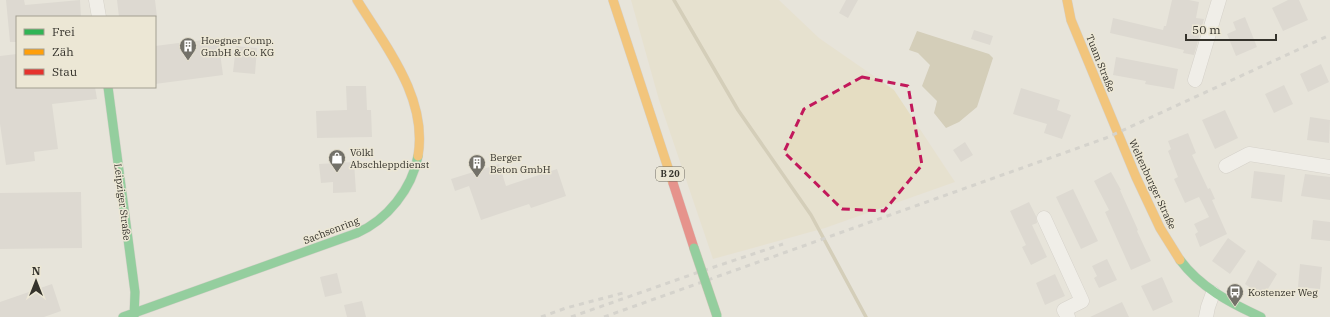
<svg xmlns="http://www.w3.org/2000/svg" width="1330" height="317" font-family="'IBM Plex Serif',serif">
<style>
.green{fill:#e5ddc2}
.water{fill:#bcb390}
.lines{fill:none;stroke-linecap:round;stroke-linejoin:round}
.stream{stroke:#bcb390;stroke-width:3.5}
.building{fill:#d0cdc5}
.street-casing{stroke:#bfbcb5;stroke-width:15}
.fast-casing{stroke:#bfbcb5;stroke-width:10}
.slow-casing{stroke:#bfbcb5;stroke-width:10}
.jam-casing{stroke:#bfbcb5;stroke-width:10}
.street{stroke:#fbfbf9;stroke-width:14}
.fast{stroke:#30b455;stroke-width:9}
.slow{stroke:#ff9f0a;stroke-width:9}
.jam{stroke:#e5322d;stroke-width:9}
.rail{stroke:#bebebb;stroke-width:3;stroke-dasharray:5 5;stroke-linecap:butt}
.fast-bridge-casing{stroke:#a9a388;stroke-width:10;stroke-linecap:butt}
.fast-bridge{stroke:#30b455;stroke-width:9}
.marked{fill:none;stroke:#c2185b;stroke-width:3;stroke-dasharray:8 5;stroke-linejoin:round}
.labels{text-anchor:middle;stroke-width:3;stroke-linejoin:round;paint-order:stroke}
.shield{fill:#ece7d5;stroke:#6c695f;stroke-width:1}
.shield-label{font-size:9px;font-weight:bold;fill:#35332c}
.poi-label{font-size:10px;fill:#35332c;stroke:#ece7d5;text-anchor:start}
.street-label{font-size:10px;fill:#35332c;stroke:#ece7d5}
</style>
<rect width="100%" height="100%" fill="#e7e4da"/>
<!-- green -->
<path class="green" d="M 631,0 L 779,0 L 819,38 L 894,90 L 955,182 L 825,228 L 713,259 L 659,100 Z"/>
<!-- water -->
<path class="water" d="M 917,31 L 989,54 L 993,58 L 977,107 L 959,122 L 946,128 L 934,113 L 937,101 L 922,86 L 930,65 L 918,53 L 909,50 Z"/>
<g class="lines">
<!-- stream -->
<path class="stream" d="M 674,0 L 738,110 L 811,215 L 866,317"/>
</g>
<!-- building -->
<path class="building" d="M 6,0 L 24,0 L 25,5 L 80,0 L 81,17 L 17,17 L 17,42 L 10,42 Z
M 117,0 L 155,0 L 157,17 L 119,17 Z
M 846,0 L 858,0 L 848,18 L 839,13 Z
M 1172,0 L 1189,0 L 1199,2 L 1196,18 L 1204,19 L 1194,55 L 1183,53 L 1184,50 L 1110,33 L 1113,18 L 1163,30 L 1164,26 L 1166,26 Z
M 1288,0 L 1299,0 L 1308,20 L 1283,31 L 1272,8 Z
M 1245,17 L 1257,47 L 1236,56 L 1227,34 L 1236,30 L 1233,22 Z
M 974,30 L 993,36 L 990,45 L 971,39 Z
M 218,38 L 223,75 L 155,84 L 155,46 Z
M 236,46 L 257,48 L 255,74 L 233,72 Z
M 17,54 L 17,87 L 95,87 L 97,99 L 52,104 L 58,149 L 34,152 L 35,161 L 6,165 L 0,124 L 0,56 Z
M 1116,57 L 1178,69 L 1174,89 L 1145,84 L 1146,81 L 1113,75 Z
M 1321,64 L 1329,82 L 1308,92 L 1300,74 Z
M 1284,85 L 1293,104 L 1274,113 L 1265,94 Z
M 346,86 L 366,86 L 367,110 L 371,110 L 372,137 L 317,138 L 316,111 L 347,110 Z
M 1021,88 L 1060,100 L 1057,110 L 1071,115 L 1062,139 L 1044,133 L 1047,124 L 1013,114 Z
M 1225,110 L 1238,138 L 1215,149 L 1202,120 Z
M 1310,117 L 1330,120 L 1329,143 L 1307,140 Z
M 1188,133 L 1196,153 L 1192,155 L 1208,189 L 1210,188 L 1215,199 L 1212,200 L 1227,234 L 1200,247 L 1195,234 L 1198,232 L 1194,224 L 1209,217 L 1199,197 L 1185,203 L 1174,179 L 1178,177 L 1168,151 L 1171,149 L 1168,141 Z
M 965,142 L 973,155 L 961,162 L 953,150 Z
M 354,162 L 356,192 L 333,193 L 333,182 L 321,183 L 319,164 Z
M 499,164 L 506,186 L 557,169 L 566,196 L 531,208 L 529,204 L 481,220 L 469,186 L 455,191 L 451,179 Z
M 1254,171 L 1285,175 L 1282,202 L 1251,198 Z
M 1111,172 L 1121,190 L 1120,190 L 1138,230 L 1137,231 L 1151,261 L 1131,270 L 1105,212 L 1109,210 L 1094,181 Z
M 1305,174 L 1330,177 L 1330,200 L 1301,196 Z
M 1073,189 L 1098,241 L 1081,249 L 1056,197 Z
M 81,192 L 82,248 L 0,249 L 0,193 Z
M 1029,202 L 1036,216 L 1037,223 L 1032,225 L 1047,257 L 1031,265 L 1022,247 L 1026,245 L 1010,211 Z
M 1313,220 L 1330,222 L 1330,241 L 1311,239 Z
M 1228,238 L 1246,251 L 1230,274 L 1212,261 Z
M 1107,259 L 1117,280 L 1099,288 L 1094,278 L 1097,276 L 1092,266 Z
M 1258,260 L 1277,274 L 1263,297 L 1245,284 Z
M 1300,264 L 1322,267 L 1320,289 L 1298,287 Z
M 337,273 L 342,293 L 325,297 L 320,277 Z
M 1055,274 L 1065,296 L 1045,305 L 1036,283 Z
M 1162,277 L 1173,302 L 1153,311 L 1141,286 Z
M 52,284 L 61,311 L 44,317 L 0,317 L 0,302 Z
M 362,301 L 366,317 L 347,317 L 344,305 Z
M 1122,302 L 1129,317 L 1090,317 Z"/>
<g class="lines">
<!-- street casing -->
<g class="street-casing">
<path id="street" d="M 96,0 L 99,17
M 1195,80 L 1219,0
M 1226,166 L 1249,154 L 1330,167
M 1044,218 L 1082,301 L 1064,310 L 1068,317
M 1206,317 L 1208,307 L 1213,293"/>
</g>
<!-- fast casing -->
<g class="fast-casing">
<path id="fast" d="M 108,87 L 135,292 L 134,317
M 1180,260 C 1200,287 1230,303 1261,317
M 123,317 L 357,233 C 387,220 412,189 418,156"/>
</g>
<!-- slow casing -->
<g class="slow-casing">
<path id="slow" d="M 357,0 C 386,47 428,98 418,156
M 613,0 L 673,183
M 1067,0 L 1071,20 L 1136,177 L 1160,228 L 1180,260"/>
</g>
<!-- jam casing -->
<g class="jam-casing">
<path id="jam" d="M 673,183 L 694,248"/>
</g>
<!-- street -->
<use href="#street" class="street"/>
<!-- fast -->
<use href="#fast" class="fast"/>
<!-- slow -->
<use href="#slow" class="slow"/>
<!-- jam -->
<use href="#jam" class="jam"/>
<!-- rail -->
<path class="rail" d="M 541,317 L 566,308 L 623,293
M 571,317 L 699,272 L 783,244
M 604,317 L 1106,138 L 1330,35"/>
<!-- fast-bridge casing -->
<g class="fast-bridge-casing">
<path id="fast-bridge" d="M 694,248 L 717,316"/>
</g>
<!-- fast-bridge -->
<use href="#fast-bridge" class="fast-bridge"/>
</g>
<!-- marked area -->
<path d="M0 0H1330V317H0ZM 862,77 L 908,86 L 922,165 L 884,211 L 842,209 L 784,152 L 804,109 Z" fill="#e7e4da" fill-opacity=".55" fill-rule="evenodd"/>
<path class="marked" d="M 862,77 L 908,86 L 922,165 L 884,211 L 842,209 L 784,152 L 804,109 Z"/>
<!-- icons -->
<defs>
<g id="building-pin" transform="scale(0.9)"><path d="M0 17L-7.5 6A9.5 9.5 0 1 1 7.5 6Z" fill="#737169" stroke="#ece7d5"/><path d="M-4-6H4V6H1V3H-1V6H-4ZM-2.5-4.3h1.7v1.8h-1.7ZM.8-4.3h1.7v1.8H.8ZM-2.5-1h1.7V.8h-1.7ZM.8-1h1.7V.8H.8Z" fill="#fff"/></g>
<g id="shop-pin" transform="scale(0.9)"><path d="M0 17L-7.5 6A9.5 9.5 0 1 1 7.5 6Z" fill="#737169" stroke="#ece7d5"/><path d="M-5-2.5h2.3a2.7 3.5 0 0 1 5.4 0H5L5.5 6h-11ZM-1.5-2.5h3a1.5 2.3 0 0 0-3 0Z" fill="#fff"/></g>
<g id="bus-pin" transform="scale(0.9)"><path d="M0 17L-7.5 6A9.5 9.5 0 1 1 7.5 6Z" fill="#737169" stroke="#ece7d5"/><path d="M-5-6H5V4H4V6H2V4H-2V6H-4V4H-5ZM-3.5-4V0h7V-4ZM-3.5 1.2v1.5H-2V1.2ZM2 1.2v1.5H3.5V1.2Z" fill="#fff"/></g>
</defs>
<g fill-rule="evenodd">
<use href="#building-pin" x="188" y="46"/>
<use href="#shop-pin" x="337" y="158"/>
<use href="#building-pin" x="477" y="163"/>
<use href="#bus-pin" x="1235" y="292"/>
</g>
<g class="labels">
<!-- shield labels -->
<rect class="shield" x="656" y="167" width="28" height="14" rx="3"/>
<g class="shield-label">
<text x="670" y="177">B 20</text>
</g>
<!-- poi labels -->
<g class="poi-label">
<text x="201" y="44">Hoegner Comp.<tspan x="201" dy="12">GmbH &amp; Co. KG</tspan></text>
<text x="350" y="156">Völkl<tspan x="350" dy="12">Abschleppdienst</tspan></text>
<text x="490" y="161">Berger<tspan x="490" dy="12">Beton GmbH</tspan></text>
<text x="1248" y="296">Kostenzer Weg</text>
</g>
<!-- street labels -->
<g class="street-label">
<text transform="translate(1101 63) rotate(68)" y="4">Tuam Straße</text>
<text transform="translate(1153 184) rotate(65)" y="4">Weltenburger Straße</text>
<text transform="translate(123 202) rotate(83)" y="4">Leipziger Straße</text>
<text transform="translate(331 230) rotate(-21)" y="4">Sachsenring</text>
</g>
</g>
<!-- legend -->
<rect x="16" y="16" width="140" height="72" fill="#ece7d5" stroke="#a39f91"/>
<rect x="24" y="29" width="20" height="6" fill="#30b455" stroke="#a39f91"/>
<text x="52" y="36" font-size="12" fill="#35332c">Frei</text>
<rect x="24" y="49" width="20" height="6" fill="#ff9f0a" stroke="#a39f91"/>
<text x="52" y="56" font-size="12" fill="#35332c">Zäh</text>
<rect x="24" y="69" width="20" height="6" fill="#e5322d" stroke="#a39f91"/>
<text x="52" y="76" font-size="12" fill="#35332c">Stau</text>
<!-- north arrow -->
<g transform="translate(36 281)" stroke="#ece7d5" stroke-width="3" paint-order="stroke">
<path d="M0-3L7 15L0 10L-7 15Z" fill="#35332c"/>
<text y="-6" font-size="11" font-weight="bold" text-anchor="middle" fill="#35332c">N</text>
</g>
<!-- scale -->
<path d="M1186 34v6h90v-6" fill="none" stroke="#35332c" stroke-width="2"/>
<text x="1192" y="34" font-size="12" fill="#35332c" stroke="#ece7d5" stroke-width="3" paint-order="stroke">50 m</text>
</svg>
